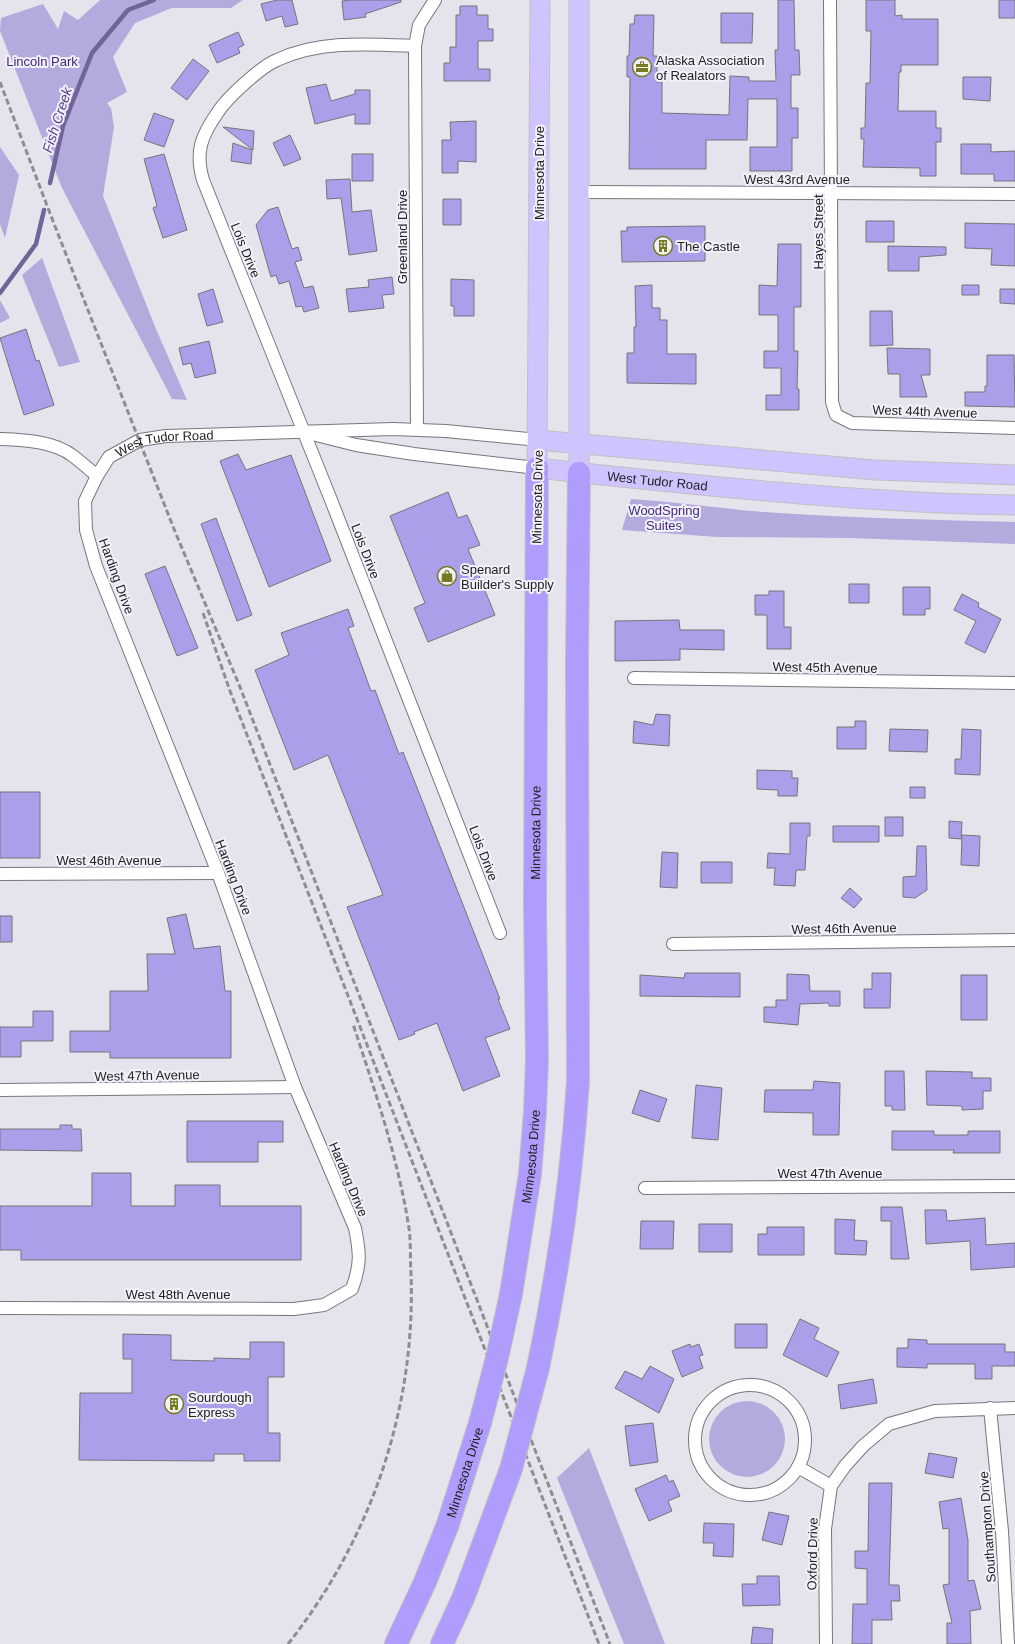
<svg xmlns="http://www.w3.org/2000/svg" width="1015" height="1644" font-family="Arial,sans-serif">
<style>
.green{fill:#b3aade}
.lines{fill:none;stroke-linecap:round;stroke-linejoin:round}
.stream{stroke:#6f6598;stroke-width:4.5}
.building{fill:#ac9fe9;stroke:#75747c}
.street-casing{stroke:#77767e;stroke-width:14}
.primary-casing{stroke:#c1c1c2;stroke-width:21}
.highway-casing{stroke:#c1c1c2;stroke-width:24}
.street{stroke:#fff;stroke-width:12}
.primary{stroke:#cfc4fe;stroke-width:19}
.highway{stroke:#af9cfd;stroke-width:22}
.rail{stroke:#8d8d92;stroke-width:3;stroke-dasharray:6 3;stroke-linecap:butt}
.highway-bridge-casing{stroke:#c1c1c2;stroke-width:24;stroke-linecap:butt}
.highway-bridge{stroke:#af9cfd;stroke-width:22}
.labels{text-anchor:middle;stroke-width:4;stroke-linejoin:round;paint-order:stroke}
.poi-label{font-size:13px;fill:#222225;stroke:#f2f1fa;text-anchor:start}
.park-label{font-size:13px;fill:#42297e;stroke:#f2f1fa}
.street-label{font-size:13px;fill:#222225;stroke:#f2f1fa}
.water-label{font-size:14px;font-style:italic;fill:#563f95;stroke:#f2f1fa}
</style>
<rect width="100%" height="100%" fill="#e5e4ec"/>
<!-- green -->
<path class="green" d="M 100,0 L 243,0 L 231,8 L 172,8 L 135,23 L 113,57 L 127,92 L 107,103 L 111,108 L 114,127 L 103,196 L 156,329 L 187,400 L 172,399 L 62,188 L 0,31 L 1,18 L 43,4 L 58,29 L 64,11 L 78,20 Z
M 0,147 L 19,175 L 5,238 L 0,224 Z
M 42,258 L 80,362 L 59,367 L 22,275 Z
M 0,300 L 10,318 L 0,323 Z
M 631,499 C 680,502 729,510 779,513 C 857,518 936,520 1015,522 L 1015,544 L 850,538 L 717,537 L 622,530 Z
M709 1439a38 38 0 1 1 76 0a38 38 0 1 1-76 0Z
M 589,1448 L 665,1644 L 624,1644 L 557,1478 Z"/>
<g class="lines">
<!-- stream -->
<path class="stream" d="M 50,183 L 63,126 L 92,53 L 128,10 L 154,0
M 0,293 L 36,244 L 44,210"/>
</g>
<!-- building -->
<path class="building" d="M 277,0 L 292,0 L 298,24 L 285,27 L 282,16 L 266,21 L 261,4 Z
M 351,0 L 401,0 L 401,2 L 365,14 L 366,17 L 344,20 L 342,1 Z
M 778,0 L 794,0 L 795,50 L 799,50 L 800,75 L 791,75 L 791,108 L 798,108 L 798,138 L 792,138 L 792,171 L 750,171 L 750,147 L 777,147 L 777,99 L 748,99 L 747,140 L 706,140 L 706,169 L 629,169 L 630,77 L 627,77 L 627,56 L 629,56 L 630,24 L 634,24 L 635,15 L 654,15 L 653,56 L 657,56 L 657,82 L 662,82 L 662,113 L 729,115 L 730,76 L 749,77 L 749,81 L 776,81 L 775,50 L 778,50 Z
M 866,0 L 895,0 L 895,16 L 902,15 L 902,19 L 938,19 L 938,65 L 901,65 L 901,72 L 899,72 L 898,111 L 936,111 L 936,128 L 941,128 L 941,142 L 936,142 L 936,176 L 920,176 L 920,168 L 863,167 L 864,139 L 861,139 L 861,128 L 865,128 L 866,83 L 870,83 L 871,31 L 866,31 Z
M 999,0 L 1015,0 L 1015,18 L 999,18 Z
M 460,6 L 477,6 L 477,15 L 488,15 L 488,29 L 493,29 L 493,41 L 478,41 L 478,69 L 490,69 L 490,81 L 444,81 L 444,63 L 450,63 L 450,47 L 456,47 L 456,15 L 460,15 Z
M 721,13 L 753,13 L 752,43 L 721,43 Z
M 238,32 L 244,45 L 238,48 L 240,53 L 217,63 L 209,45 Z
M 193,59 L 209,71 L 187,100 L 171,88 Z
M 963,77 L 991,77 L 990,101 L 963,99 Z
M 326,84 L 331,101 L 355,94 L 355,90 L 370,90 L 370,124 L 355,124 L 355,114 L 315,124 L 306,88 Z
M 154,113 L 174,120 L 164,147 L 144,140 Z
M 476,121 L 476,162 L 458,161 L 458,173 L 442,173 L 442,140 L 451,140 L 450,122 Z
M 223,127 L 254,131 L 253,150 Z
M 290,135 L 301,159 L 284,166 L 273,143 Z
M 233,143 L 252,150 L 251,164 L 231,161 Z
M 961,144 L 991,144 L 991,152 L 1015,151 L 1015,181 L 994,181 L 994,174 L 961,174 Z
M 164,154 L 187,230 L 163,238 L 153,208 L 157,206 L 144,159 Z
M 352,154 L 373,154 L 373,181 L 352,181 Z
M 350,179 L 352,212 L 371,210 L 377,251 L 349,255 L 341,198 L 327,199 L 326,180 Z
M 443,199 L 461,199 L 461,225 L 443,225 Z
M 278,207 L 292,249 L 298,247 L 302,260 L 295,262 L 304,288 L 313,286 L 319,308 L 304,312 L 302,306 L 296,307 L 289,281 L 279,284 L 276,275 L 271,277 L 256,225 L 268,210 Z
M 866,221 L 894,221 L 894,242 L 866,242 Z
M 965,223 L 1015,224 L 1015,266 L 991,265 L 992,249 L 965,248 Z
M 705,226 L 705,261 L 622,262 L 621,231 L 627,231 L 627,227 Z
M 778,244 L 801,244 L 801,307 L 794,307 L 794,351 L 798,351 L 797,389 L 799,389 L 799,410 L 766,410 L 766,395 L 781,395 L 781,368 L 764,368 L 764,351 L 778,351 L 778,315 L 759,315 L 759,285 L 777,286 Z
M 888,246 L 946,247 L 946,255 L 919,257 L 919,271 L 888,271 Z
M 392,277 L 394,294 L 382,295 L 384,308 L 349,312 L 346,289 L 369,287 L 368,280 Z
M 451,279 L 474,280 L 474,316 L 454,316 L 454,306 L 451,306 Z
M 652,285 L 652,308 L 660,308 L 660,320 L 667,320 L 667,354 L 696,354 L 696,384 L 627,383 L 627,353 L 634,353 L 634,327 L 636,327 L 635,286 Z
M 962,285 L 979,285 L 979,295 L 962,295 Z
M 213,289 L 223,322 L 207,326 L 198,294 Z
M 1000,289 L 1015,289 L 1015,304 L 1000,303 Z
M 870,311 L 892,311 L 893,345 L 870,346 Z
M 26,329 L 36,361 L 39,360 L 54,405 L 24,415 L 0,338 Z
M 209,341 L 216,373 L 195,378 L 191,363 L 183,365 L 179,348 Z
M 887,348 L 930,349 L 930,375 L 921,375 L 927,397 L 900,397 L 900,374 L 888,374 Z
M 987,355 L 1014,355 L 1015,407 L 965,406 L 965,392 L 985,392 L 985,386 L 987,386 Z
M 238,454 L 246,470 L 291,455 L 331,561 L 269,587 L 220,461 Z
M 448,492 L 458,518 L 467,515 L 480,545 L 468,549 L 495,615 L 428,642 L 414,608 L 425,603 L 390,516 Z
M 216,518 L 252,615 L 237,621 L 201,524 Z
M 165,566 L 198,648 L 177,656 L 145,574 Z
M 849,584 L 869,584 L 869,603 L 849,603 Z
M 903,587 L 930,587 L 930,609 L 925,609 L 925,615 L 903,615 Z
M 769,591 L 784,591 L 784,627 L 791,627 L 791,649 L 767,649 L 767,615 L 755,615 L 755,595 L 769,595 Z
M 962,594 L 979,603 L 978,607 L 1001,619 L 985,653 L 965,643 L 976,621 L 954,610 Z
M 348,609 L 354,626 L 348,628 L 371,691 L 375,690 L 399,754 L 403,752 L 500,999 L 498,999 L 510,1029 L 485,1038 L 500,1076 L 463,1091 L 437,1023 L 414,1032 L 415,1034 L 399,1040 L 347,907 L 383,895 L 328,755 L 294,770 L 255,670 L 289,655 L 281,633 Z
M 679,620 L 680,630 L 724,630 L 724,650 L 680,649 L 680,660 L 615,661 L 615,621 Z
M 656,714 L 670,715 L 669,746 L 633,743 L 634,721 L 653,725 Z
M 855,721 L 866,721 L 866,749 L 837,749 L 837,727 L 855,727 Z
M 890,729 L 928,730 L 927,752 L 889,751 Z
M 962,729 L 981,730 L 980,775 L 955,774 L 955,759 L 961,759 Z
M 757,770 L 792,771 L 792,778 L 798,778 L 797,796 L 778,796 L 778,790 L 757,789 Z
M 910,787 L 925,787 L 925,798 L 910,798 Z
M 0,792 L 40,792 L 40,858 L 0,858 Z
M 885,817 L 903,817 L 903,836 L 885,836 Z
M 949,821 L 962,822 L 961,839 L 949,838 Z
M 790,823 L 810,823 L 810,836 L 807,836 L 805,870 L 796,870 L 795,886 L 774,885 L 775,868 L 767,868 L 768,853 L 790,854 Z
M 833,826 L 879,826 L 879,842 L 833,842 Z
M 962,835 L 980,836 L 979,866 L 961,865 Z
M 917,846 L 926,846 L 927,890 L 915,898 L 903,897 L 903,877 L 916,876 Z
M 662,852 L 678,853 L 677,888 L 660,887 Z
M 701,862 L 732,862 L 732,883 L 701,883 Z
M 850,888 L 862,899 L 854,908 L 841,898 Z
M 186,914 L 194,949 L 220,946 L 225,991 L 231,991 L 231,1058 L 110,1058 L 110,1052 L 70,1052 L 70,1031 L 110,1031 L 110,991 L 148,991 L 147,954 L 175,954 L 167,918 Z
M 0,916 L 12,916 L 12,942 L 0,942 Z
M 685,973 L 740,973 L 740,997 L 640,996 L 640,975 L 684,978 Z
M 872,973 L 891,973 L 890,1008 L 864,1008 L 864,989 L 872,989 Z
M 787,974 L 809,975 L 810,991 L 840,991 L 840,1006 L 829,1006 L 829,1003 L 800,1004 L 798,1025 L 764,1022 L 764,1007 L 776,1007 L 776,1000 L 787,1000 Z
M 961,975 L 987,975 L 987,1020 L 961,1020 Z
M 33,1011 L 53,1011 L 53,1041 L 21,1041 L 21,1057 L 0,1057 L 0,1027 L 33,1027 Z
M 885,1071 L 904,1071 L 905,1110 L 892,1110 L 892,1106 L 885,1106 Z
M 926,1071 L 972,1072 L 972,1078 L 991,1078 L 991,1091 L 983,1091 L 983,1109 L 962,1110 L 962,1106 L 927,1105 Z
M 814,1081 L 840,1083 L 839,1135 L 813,1135 L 813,1113 L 764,1112 L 765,1090 L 813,1090 Z
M 696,1085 L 722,1088 L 718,1140 L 692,1138 Z
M 640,1090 L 667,1099 L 659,1122 L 632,1113 Z
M 187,1121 L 283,1121 L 283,1142 L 258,1142 L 258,1162 L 187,1162 Z
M 60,1125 L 72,1125 L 72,1129 L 81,1129 L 82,1151 L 0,1150 L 0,1129 L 60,1129 Z
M 892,1131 L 934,1131 L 934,1135 L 968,1135 L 968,1131 L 1000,1131 L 1000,1153 L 953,1153 L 954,1150 L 892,1150 Z
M 92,1173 L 131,1173 L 131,1206 L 175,1206 L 175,1185 L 220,1185 L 220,1206 L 301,1206 L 301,1260 L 21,1260 L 21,1250 L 0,1250 L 0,1206 L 92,1206 Z
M 881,1207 L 902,1207 L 909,1259 L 891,1259 L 891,1221 L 881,1221 Z
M 925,1210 L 946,1210 L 947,1221 L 985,1218 L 986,1245 L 1015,1243 L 1015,1267 L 971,1270 L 970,1241 L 926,1244 Z
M 835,1219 L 855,1220 L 854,1240 L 867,1241 L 866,1255 L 835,1254 Z
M 641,1221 L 674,1221 L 673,1249 L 640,1249 Z
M 699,1224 L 732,1224 L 732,1252 L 699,1252 Z
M 767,1227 L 804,1227 L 804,1255 L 758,1255 L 758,1234 L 767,1234 Z
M 800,1319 L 819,1328 L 814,1339 L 839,1352 L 827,1377 L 783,1355 Z
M 735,1324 L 767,1324 L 767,1348 L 735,1348 Z
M 123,1334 L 171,1335 L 171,1360 L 214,1361 L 214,1358 L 250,1359 L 250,1342 L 284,1342 L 284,1377 L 268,1377 L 268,1433 L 280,1433 L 280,1461 L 244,1461 L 244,1454 L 214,1454 L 214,1461 L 79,1460 L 80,1393 L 132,1393 L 132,1359 L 123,1359 Z
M 908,1339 L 927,1340 L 927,1344 L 1005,1344 L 1005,1352 L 1015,1352 L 1015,1366 L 992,1366 L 992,1379 L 975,1379 L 975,1364 L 927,1364 L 927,1368 L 897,1367 L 897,1348 L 908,1348 Z
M 690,1344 L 691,1347 L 699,1344 L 703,1355 L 699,1356 L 703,1368 L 682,1377 L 672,1351 Z
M 650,1366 L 674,1379 L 659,1413 L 615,1388 L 625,1371 L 642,1379 Z
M 873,1379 L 877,1403 L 841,1409 L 838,1385 Z
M 653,1423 L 658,1462 L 630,1466 L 625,1426 Z
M 929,1453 L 957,1458 L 953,1478 L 925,1473 Z
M 666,1475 L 669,1482 L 673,1480 L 680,1496 L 668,1501 L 672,1511 L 649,1521 L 635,1489 Z
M 869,1483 L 892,1483 L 889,1585 L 899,1585 L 900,1601 L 891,1601 L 892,1620 L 872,1620 L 872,1644 L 852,1644 L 853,1604 L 867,1604 L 867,1569 L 855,1568 L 855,1551 L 868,1551 Z
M 961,1498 L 968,1540 L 968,1581 L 974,1580 L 981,1609 L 970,1611 L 971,1644 L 947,1644 L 947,1623 L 952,1623 L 943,1585 L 949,1584 L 949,1528 L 943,1529 L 939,1502 Z
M 769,1512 L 789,1516 L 782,1545 L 762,1540 Z
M 704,1523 L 734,1524 L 733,1557 L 713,1556 L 714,1543 L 703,1543 Z
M 757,1576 L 779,1576 L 780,1605 L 743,1606 L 742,1584 L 757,1584 Z
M 753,1627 L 773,1629 L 772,1644 L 751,1644 Z"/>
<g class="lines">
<!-- street casing -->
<g class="street-casing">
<g id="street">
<path d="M 435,0 L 419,25 L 415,46 C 369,44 320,40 277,60 C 265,65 254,75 245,83 C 235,92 225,101 218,112 C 201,136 195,152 203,180 L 331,500 L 500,933"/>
<path d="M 830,0 L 832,402 L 836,415 L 852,423 L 1015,428"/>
<path d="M 415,46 L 417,429"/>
<path d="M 579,192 L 1015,194"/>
<path d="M 316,435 L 356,445 L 414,454 L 537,468"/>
<path d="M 0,439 C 23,440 54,441 73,456 C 81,462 89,469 97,476"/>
<path d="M 634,678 L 1015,683"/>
<path d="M 0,874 L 218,873"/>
<path d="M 673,944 L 1015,940"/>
<path d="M 0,1090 L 295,1087"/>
<path d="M 645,1188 L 1015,1186"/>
<path id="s1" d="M 0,1308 L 294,1309 L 324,1305 L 352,1289 C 361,1264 360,1253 355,1228 L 295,1087 L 218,873 L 96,566 L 86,530 L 85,501 L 97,476 L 109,457 L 140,440 L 166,436 L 393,429 L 446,431 L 538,440"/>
<circle cx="750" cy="1440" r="55"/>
<path d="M 990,1408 L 1002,1531 L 1008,1644"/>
<path d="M 798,1467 L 831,1486"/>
<path d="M 826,1644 L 825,1529 L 831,1486 L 845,1466 L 863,1446 L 889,1424 L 935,1411 L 1015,1408"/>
</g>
</g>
<!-- primary casing -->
<g class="primary-casing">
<g id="primary">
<path id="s2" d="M 540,0 L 537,468 C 599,475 660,481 721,487 C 819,496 917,504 1015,505"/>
<path d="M 538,440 L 875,470 L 1015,475"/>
<path d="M 579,473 L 579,0"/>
</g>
</g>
<!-- highway casing -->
<g class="highway-casing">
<g id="highway">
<path id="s3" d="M 511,1294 L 530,1174 L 535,1112 L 537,1059 L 535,905 L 537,468"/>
<path d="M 538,1368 C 558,1273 572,1178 578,1081 L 577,660 L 579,473"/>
<path id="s4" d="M 396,1644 L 425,1582 L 448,1524 L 480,1423"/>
<path d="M 442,1644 L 464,1596 L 511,1469"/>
</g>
</g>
<!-- street -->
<use href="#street" class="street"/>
<!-- primary -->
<use href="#primary" class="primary"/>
<!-- highway -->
<use href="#highway" class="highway"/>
<!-- rail -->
<path class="rail" d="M 0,82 L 51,216 L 174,529 L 240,687 L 610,1644
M 203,613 L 230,691 L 599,1644
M 288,1644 C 371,1539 416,1408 411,1274 C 410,1259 411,1243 409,1228 C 398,1158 375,1091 353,1024"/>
<!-- highway-bridge casing -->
<g class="highway-bridge-casing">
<path id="highway-bridge" d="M 480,1423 L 497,1358 L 511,1294
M 511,1469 L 538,1368"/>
</g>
<!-- highway-bridge -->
<use href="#highway-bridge" class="highway-bridge"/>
</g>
<!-- icons -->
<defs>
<g id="office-ring" transform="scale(1)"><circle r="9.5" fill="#f2f1fa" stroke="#767a23" stroke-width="1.5"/><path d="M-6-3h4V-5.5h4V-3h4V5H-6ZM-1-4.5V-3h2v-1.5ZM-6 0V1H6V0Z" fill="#767a23"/></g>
<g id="building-ring" transform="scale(1)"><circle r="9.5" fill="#f2f1fa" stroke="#767a23" stroke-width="1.5"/><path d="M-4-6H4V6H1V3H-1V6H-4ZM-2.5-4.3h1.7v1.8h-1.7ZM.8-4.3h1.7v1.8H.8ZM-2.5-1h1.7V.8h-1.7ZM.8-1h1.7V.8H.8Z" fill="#767a23"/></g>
<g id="shop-ring" transform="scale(1)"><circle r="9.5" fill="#f2f1fa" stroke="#767a23" stroke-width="1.5"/><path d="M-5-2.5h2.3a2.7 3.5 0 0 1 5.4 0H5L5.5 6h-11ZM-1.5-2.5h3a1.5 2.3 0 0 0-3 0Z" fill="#767a23"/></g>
</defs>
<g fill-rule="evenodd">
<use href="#office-ring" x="642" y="67"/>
<use href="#building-ring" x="663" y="246"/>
<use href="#shop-ring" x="447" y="576"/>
<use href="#building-ring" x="174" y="1404"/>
</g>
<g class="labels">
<!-- poi labels -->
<g class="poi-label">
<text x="656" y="65">Alaska Association<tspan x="656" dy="15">of Realators</tspan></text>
<text x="677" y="251">The Castle</text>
<text x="461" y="574">Spenard<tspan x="461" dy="15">Builder's Supply</tspan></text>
<text x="188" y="1402">Sourdough<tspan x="188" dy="15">Express</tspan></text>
</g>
<!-- park labels -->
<g class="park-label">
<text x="42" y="66">Lincoln Park</text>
<text x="664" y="515">WoodSpring<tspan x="664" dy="15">Suites</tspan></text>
</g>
<!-- street labels -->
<g class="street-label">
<text transform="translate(539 173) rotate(-90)" y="5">Minnesota Drive</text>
<text x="797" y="184">West 43rd Avenue</text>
<text transform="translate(818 232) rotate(-90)" y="5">Hayes Street</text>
<text transform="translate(402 237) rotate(-90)" y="5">Greenland Drive</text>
<text transform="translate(246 250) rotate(68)" y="5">Lois Drive</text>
<text transform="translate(925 411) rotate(2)" y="5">West 44th Avenue</text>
<text dy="5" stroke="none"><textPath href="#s1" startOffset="1305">West Tudor Road</textPath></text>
<text dy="5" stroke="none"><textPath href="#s2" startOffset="589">West Tudor Road</textPath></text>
<text transform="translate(537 497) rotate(-89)" y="5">Minnesota Drive</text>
<text transform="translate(366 551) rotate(69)" y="5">Lois Drive</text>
<text transform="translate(117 576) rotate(70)" y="5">Harding Drive</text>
<text transform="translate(825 667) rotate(1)" y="5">West 45th Avenue</text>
<text dy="5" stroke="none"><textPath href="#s3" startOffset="463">Minnesota Drive</textPath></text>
<text transform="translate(484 853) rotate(69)" y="5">Lois Drive</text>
<text x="109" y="865">West 46th Avenue</text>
<text transform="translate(234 877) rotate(69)" y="5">Harding Drive</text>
<text transform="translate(844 928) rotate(-1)" y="5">West 46th Avenue</text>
<text transform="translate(147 1075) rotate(-1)" y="5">West 47th Avenue</text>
<text dy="5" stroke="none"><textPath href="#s3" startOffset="139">Minnesota Drive</textPath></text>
<text x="830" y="1178">West 47th Avenue</text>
<text transform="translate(349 1179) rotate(67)" y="5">Harding Drive</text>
<text x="178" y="1299">West 48th Avenue</text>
<text dy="5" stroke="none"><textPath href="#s4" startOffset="185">Minnesota Drive</textPath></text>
<text transform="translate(987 1527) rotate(-94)" y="5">Southampton Drive</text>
<text transform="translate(812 1554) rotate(-89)" y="5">Oxford Drive</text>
</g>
<!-- water labels -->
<g class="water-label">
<text transform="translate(57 120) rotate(-72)" y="5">Fish Creek</text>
</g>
</g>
</svg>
